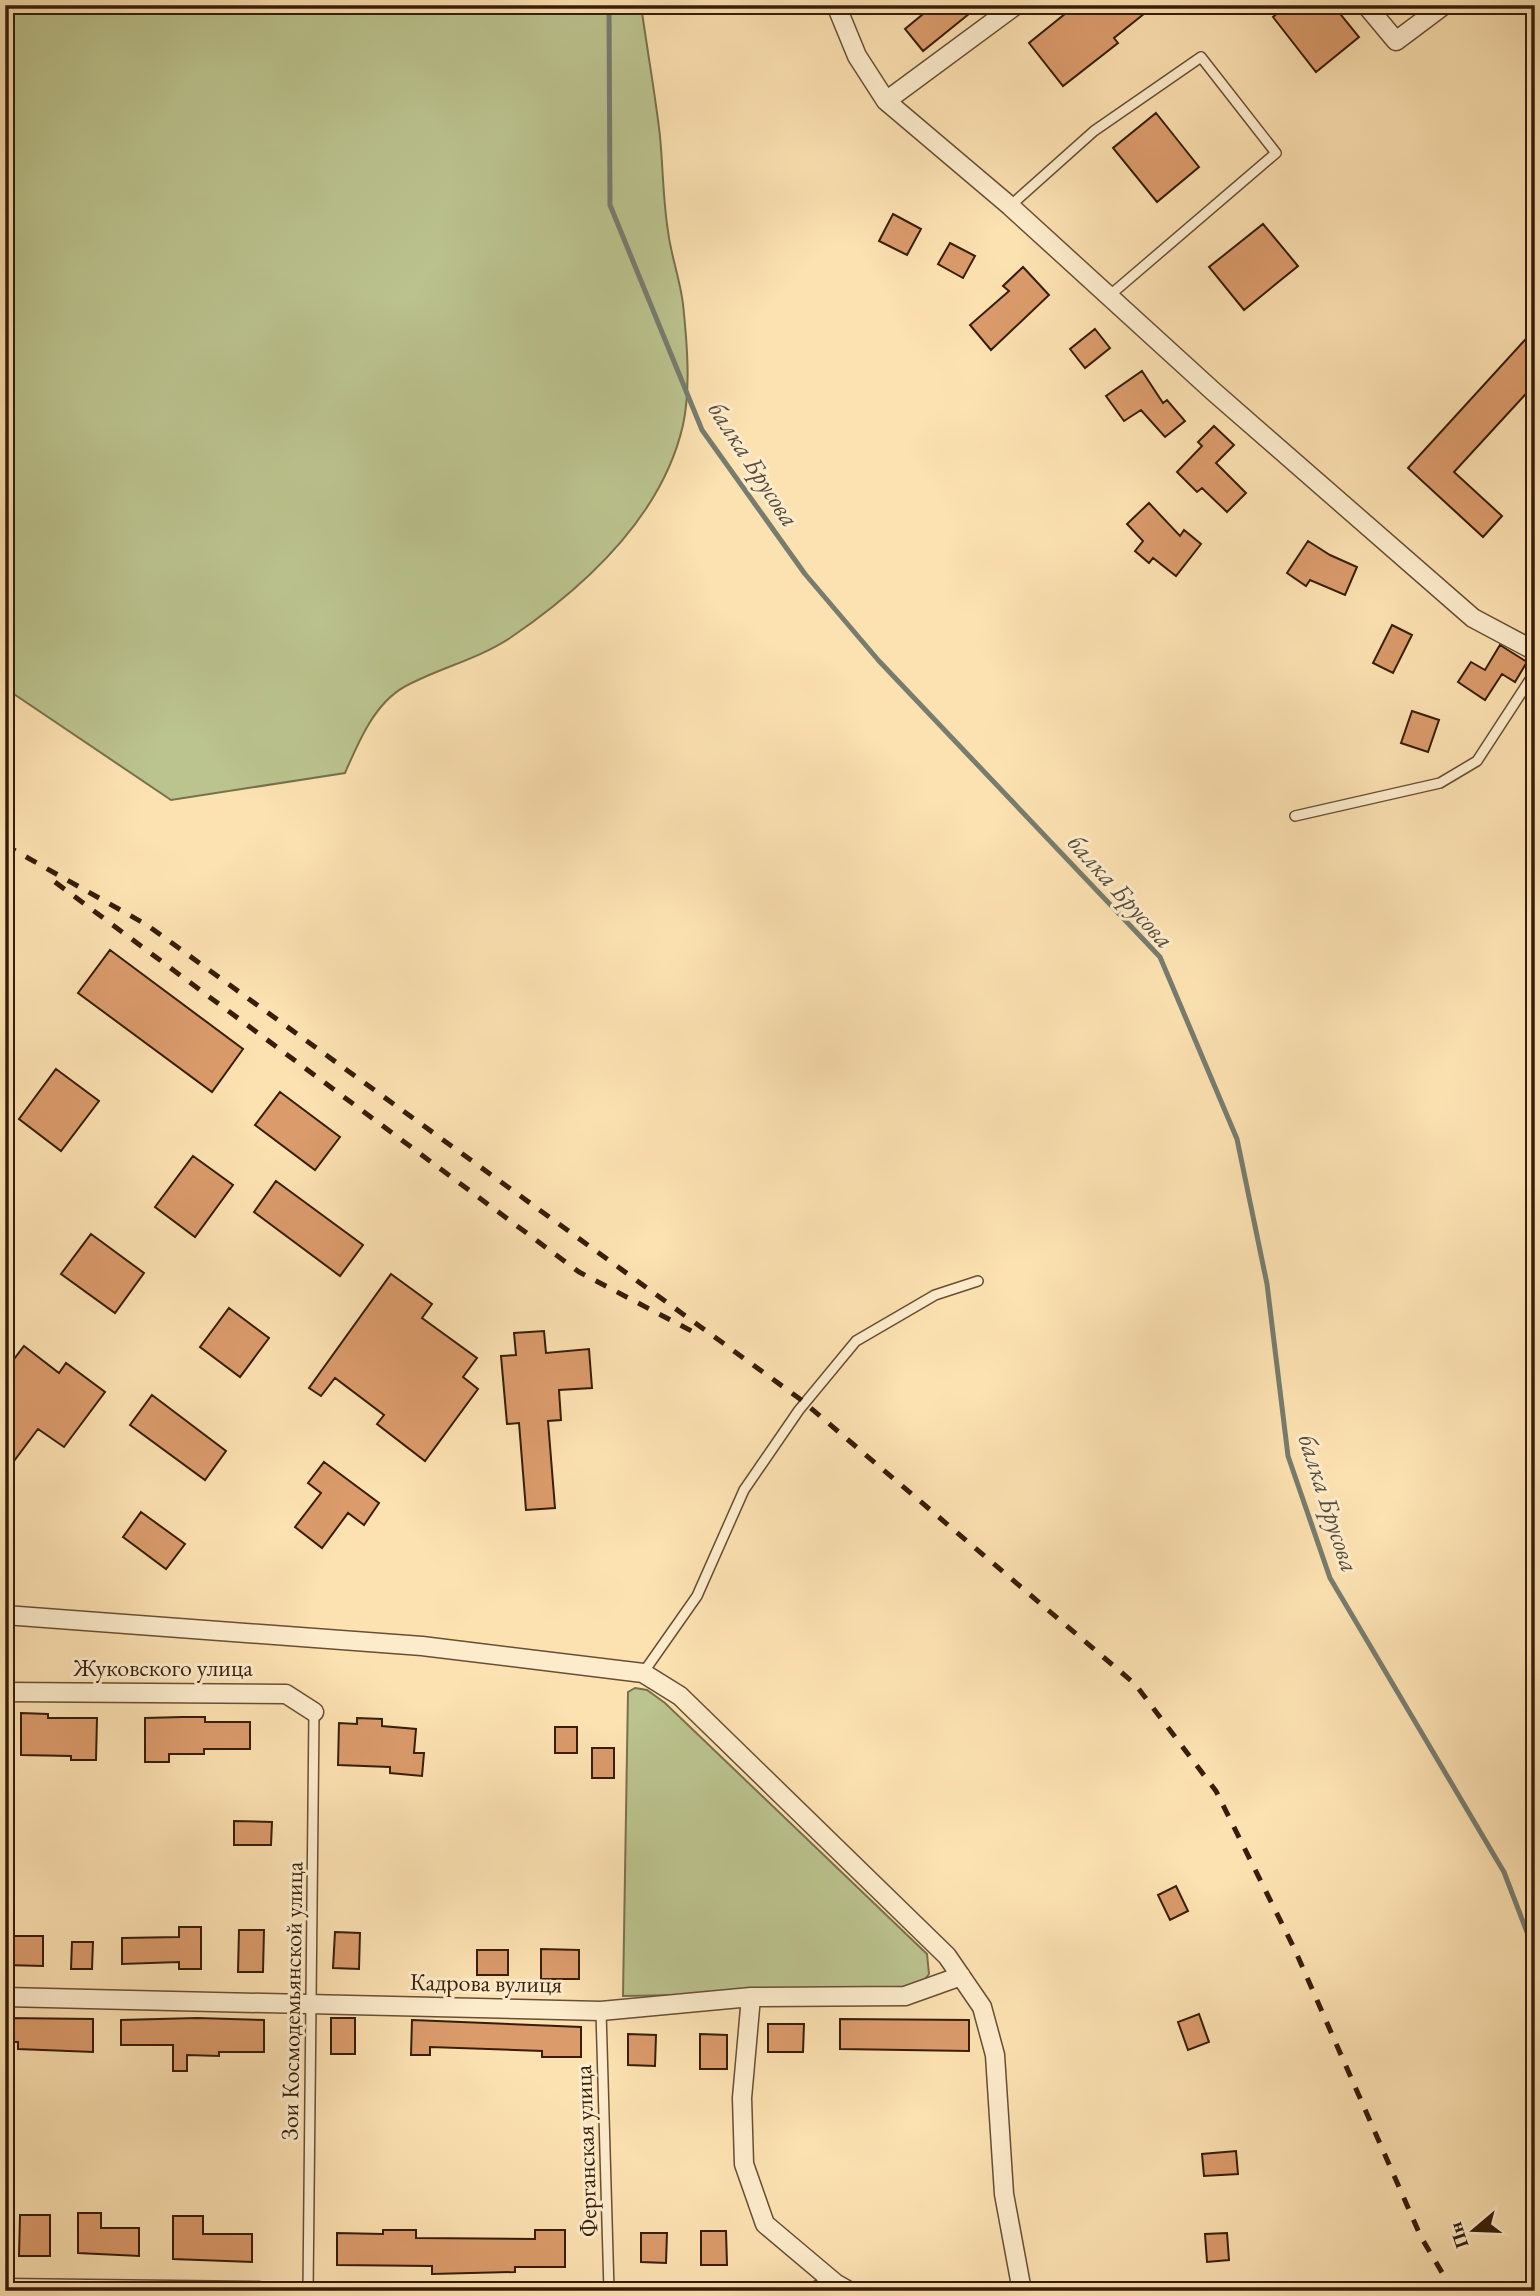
<svg xmlns="http://www.w3.org/2000/svg" width="1540" height="2296" font-family="'EB Garamond',serif">
<style>
.green{fill:#bbc38e;stroke:#79704c;stroke-width:2}
.lines{fill:none;stroke-linecap:round;stroke-linejoin:round}
.stream{stroke:#777c6f;stroke-width:5}
.building{fill:#db9b6b;stroke:#371d0a;stroke-width:2}
.service-casing{stroke:#684e34;stroke-width:12}
.minor-casing{stroke:#684e34;stroke-width:21}
.service{stroke:#fdeccc;stroke-width:9}
.minor{stroke:#fdeccc;stroke-width:18}
.rail{stroke:#371d0a;stroke-width:5;stroke-dasharray:12 12;stroke-linecap:butt}
.labels{text-anchor:middle;stroke-width:6;stroke-linejoin:round;paint-order:stroke}
.street-label{font-size:24px;fill:#371d0a;stroke:#fdeccc}
.water-label{font-size:26px;font-style:italic;fill:#574d3d;stroke:#fdeccc}
</style>
<rect width="100%" height="100%" fill="#fce1b1"/>
<filter id="stains"><feTurbulence type="fractalNoise" baseFrequency=".00286" numOctaves="4"/><feColorMatrix values="0 0 0 0 .2 0 0 0 0 .09 0 0 0 0 .02 0 0 0 .5 -.17"/></filter>
<radialGradient id="worn" r=".72"><stop offset=".6" stop-color="#630" stop-opacity="0"/><stop offset="1" stop-color="#630" stop-opacity=".3"/></radialGradient>
<!-- green -->
<path class="green" d="M 5,5 L 641,5 C 647,49 655,93 660,136 C 663,168 663,200 668,231 C 671,256 680,279 683,304 C 687,342 691,388 683,425 C 662,517 585,587 510,638 C 476,660 439,668 404,687 C 374,704 358,743 345,773 L 171,800 L 5,688 Z
M 635,1688 L 647,1690 L 665,1703 L 927,1954 L 929,1974 L 922,1983 L 900,1991 L 623,1996 L 628,1692 Z"/>
<g class="lines">
<!-- stream -->
<path class="stream" d="M 609,5 L 610,205 L 702,430 L 805,574 L 879,661 L 1160,957 L 1237,1139 L 1267,1284 L 1288,1456 L 1330,1578 L 1504,1872 L 1535,1953"/>
</g>
<!-- building -->
<path class="building" d="M 934,5 L 980,5 L 923,51 L 905,29 Z
M 1076,5 L 1155,5 L 1114,38 L 1118,43 L 1063,86 L 1029,43 Z
M 1287,5 L 1333,5 L 1359,37 L 1316,72 L 1273,17 Z
M 1156,113 L 1199,167 L 1157,202 L 1113,148 Z
M 893,214 L 921,229 L 907,255 L 879,241 Z
M 1263,224 L 1298,266 L 1244,310 L 1209,267 Z
M 950,243 L 975,256 L 963,278 L 938,264 Z
M 1023,267 L 1049,295 L 991,350 L 970,325 L 1009,291 L 1003,286 Z
M 1095,329 L 1110,348 L 1085,368 L 1070,349 Z
M 1535,329 L 1535,384 L 1454,472 L 1502,516 L 1483,537 L 1408,468 Z
M 1142,371 L 1163,403 L 1167,400 L 1185,421 L 1165,437 L 1141,410 L 1124,421 L 1106,396 Z
M 1214,426 L 1234,445 L 1216,463 L 1246,493 L 1227,512 L 1202,488 L 1197,492 L 1177,472 L 1202,446 L 1198,442 Z
M 1149,503 L 1180,536 L 1184,530 L 1201,544 L 1176,576 L 1153,558 L 1149,563 L 1135,551 L 1143,541 L 1127,524 Z
M 1308,541 L 1330,555 L 1357,567 L 1345,595 L 1310,580 L 1306,586 L 1287,573 Z
M 1392,625 L 1412,635 L 1393,673 L 1373,663 Z
M 1500,645 L 1527,662 L 1515,682 L 1502,674 L 1485,700 L 1458,682 L 1471,662 L 1485,670 Z
M 1412,711 L 1439,720 L 1428,752 L 1401,743 Z
M 110,950 L 243,1049 L 212,1092 L 78,993 Z
M 56,1069 L 99,1101 L 61,1151 L 19,1119 Z
M 280,1092 L 340,1137 L 315,1170 L 255,1125 Z
M 193,1156 L 233,1185 L 195,1237 L 155,1207 Z
M 276,1181 L 363,1245 L 340,1276 L 254,1212 Z
M 91,1234 L 144,1273 L 115,1313 L 61,1274 Z
M 391,1274 L 432,1304 L 422,1318 L 477,1358 L 463,1377 L 478,1389 L 425,1461 L 377,1424 L 384,1415 L 335,1378 L 321,1396 L 309,1388 Z
M 229,1308 L 269,1338 L 240,1377 L 200,1347 Z
M 544,1331 L 546,1353 L 589,1349 L 592,1388 L 559,1390 L 561,1420 L 548,1421 L 555,1508 L 526,1510 L 519,1423 L 507,1424 L 501,1356 L 516,1355 L 514,1333 Z
M 24,1346 L 59,1373 L 66,1363 L 105,1392 L 64,1447 L 38,1429 L 5,1473 L 5,1371 Z
M 152,1395 L 226,1451 L 205,1480 L 130,1425 Z
M 324,1462 L 379,1503 L 364,1525 L 348,1513 L 322,1548 L 295,1527 L 321,1493 L 308,1483 Z
M 141,1512 L 185,1544 L 166,1569 L 123,1537 Z
M 21,1713 L 48,1714 L 48,1718 L 97,1718 L 96,1760 L 71,1760 L 71,1756 L 21,1755 Z
M 182,1717 L 205,1717 L 205,1722 L 250,1722 L 250,1749 L 204,1749 L 204,1754 L 169,1754 L 169,1762 L 145,1762 L 145,1718 Z
M 357,1718 L 382,1719 L 382,1726 L 416,1729 L 414,1753 L 424,1753 L 422,1776 L 390,1773 L 390,1767 L 338,1765 L 339,1723 L 357,1724 Z
M 555,1727 L 577,1727 L 577,1753 L 555,1753 Z
M 592,1748 L 614,1748 L 614,1778 L 592,1778 Z
M 234,1821 L 272,1822 L 271,1845 L 234,1845 Z
M 1176,1886 L 1188,1911 L 1170,1920 L 1158,1895 Z
M 179,1927 L 201,1927 L 201,1969 L 179,1969 L 179,1962 L 122,1964 L 122,1938 L 179,1937 Z
M 239,1930 L 264,1930 L 263,1972 L 238,1972 Z
M 335,1932 L 360,1933 L 359,1969 L 333,1968 Z
M 5,1936 L 43,1936 L 43,1966 L 5,1965 Z
M 72,1942 L 93,1942 L 92,1969 L 71,1969 Z
M 541,1949 L 579,1950 L 579,1979 L 541,1979 Z
M 477,1950 L 508,1950 L 508,1975 L 477,1975 Z
M 1199,2014 L 1209,2042 L 1188,2050 L 1178,2022 Z
M 5,2018 L 93,2019 L 93,2052 L 18,2049 L 18,2042 L 5,2042 Z
M 197,2018 L 264,2020 L 264,2052 L 219,2052 L 219,2056 L 187,2055 L 187,2071 L 173,2071 L 173,2045 L 121,2045 L 121,2020 Z
M 331,2018 L 355,2018 L 355,2054 L 331,2054 Z
M 840,2019 L 969,2020 L 969,2051 L 840,2049 Z
M 412,2020 L 581,2027 L 581,2057 L 542,2057 L 542,2051 L 430,2047 L 430,2055 L 411,2055 Z
M 768,2024 L 804,2024 L 803,2052 L 768,2052 Z
M 628,2034 L 656,2035 L 655,2066 L 628,2065 Z
M 700,2034 L 727,2035 L 727,2069 L 700,2069 Z
M 1236,2151 L 1238,2174 L 1204,2176 L 1202,2154 Z
M 78,2213 L 101,2213 L 101,2228 L 139,2228 L 139,2256 L 78,2253 Z
M 20,2215 L 50,2215 L 50,2256 L 19,2256 Z
M 173,2216 L 203,2216 L 203,2234 L 252,2234 L 252,2262 L 173,2259 Z
M 383,2230 L 416,2230 L 416,2238 L 535,2239 L 535,2230 L 565,2230 L 565,2267 L 515,2267 L 515,2272 L 432,2274 L 432,2266 L 337,2265 L 337,2233 L 383,2234 Z
M 701,2231 L 726,2231 L 727,2265 L 701,2265 Z
M 641,2233 L 667,2233 L 666,2263 L 641,2262 Z
M 1227,2233 L 1229,2260 L 1207,2262 L 1205,2234 Z"/>
<g class="lines">
<!-- service casing -->
<g class="service-casing">
<path id="service" d="M 1010,206 L 1094,131 L 1201,57 L 1276,153 L 1109,296
M 1295,816 L 1440,783 L 1477,761 L 1535,672
M 643,1673 L 697,1596 L 744,1490 L 799,1410 L 856,1341 L 935,1295 L 978,1281
M 601,2011 L 609,2291
M 308,2291 L 314,1712"/>
</g>
<!-- minor casing -->
<g class="minor-casing">
<path id="minor" d="M 836,5 L 857,56 L 886,101 L 1010,206 L 1214,392 L 1473,618 L 1535,651
M 1366,5 L 1396,41 L 1444,5
M 886,101 L 1016,5
M 5,1615 L 422,1646 L 643,1673 L 680,1696 L 947,1956 L 982,2007 L 995,2055 L 1004,2194 L 1022,2291
M 5,1692 L 286,1694 L 314,1712
M 5,1997 L 601,2011 L 751,1997 L 905,1996 L 961,1976
M 751,1997 L 742,2098 L 744,2164 L 765,2224 L 835,2283 L 849,2291
M 5,2288 L 259,2291
M 816,2291 L 835,2283"/>
</g>
<!-- service -->
<use href="#service" class="service"/>
<!-- minor -->
<use href="#minor" class="minor"/>
<!-- rail -->
<path class="rail" d="M 5,845 L 147,925 L 800,1399 L 1135,1684 L 1216,1791 L 1295,1950 L 1421,2237 L 1453,2291
M 55,882 L 579,1272 L 701,1336"/>
</g>
<g class="labels">
<!-- street labels -->
<g class="street-label">
<text x="163" y="1676">Жуковского улица</text>
<text transform="translate(486 1983) rotate(1)" y="8">Кадрова вулиця</text>
<text transform="translate(292 2001) rotate(-89)" y="8">Зои Космодемьянской улица</text>
<text transform="translate(586 2151) rotate(-92)" y="8">Ферганская улица</text>
</g>
<!-- water labels -->
<g class="water-label">
<text transform="translate(754 464) rotate(57)" y="9">балка Брусова</text>
<text transform="translate(1121 891) rotate(48)" y="9">балка Брусова</text>
<text transform="translate(1329 1503) rotate(72)" y="9">балка Брусова</text>
</g>
</g>
<!-- margin -->
<rect width="1540" height="2296" fill="none" stroke="#fce1b1" stroke-width="28"/>
<rect x="7" y="7" width="1526" height="2282" fill="none" stroke="#371d0a" stroke-width="3.5"/>
<rect x="14" y="14" width="1512" height="2268" fill="none" stroke="#371d0a" stroke-width="2"/>
<!-- north arrow -->
<g transform="translate(1474 2230) rotate(251)" stroke="#fdeccc" stroke-width="5" paint-order="stroke">
<path d="M0-5L12 26L0 18L-12 26Z" fill="#371d0a"/>
<text y="-10" font-size="19" font-weight="bold" text-anchor="middle" fill="#371d0a">Пн</text>
</g>
<rect width="100%" height="100%" filter="url(#stains)"/>
<rect width="100%" height="100%" fill="url(#worn)"/>
</svg>
